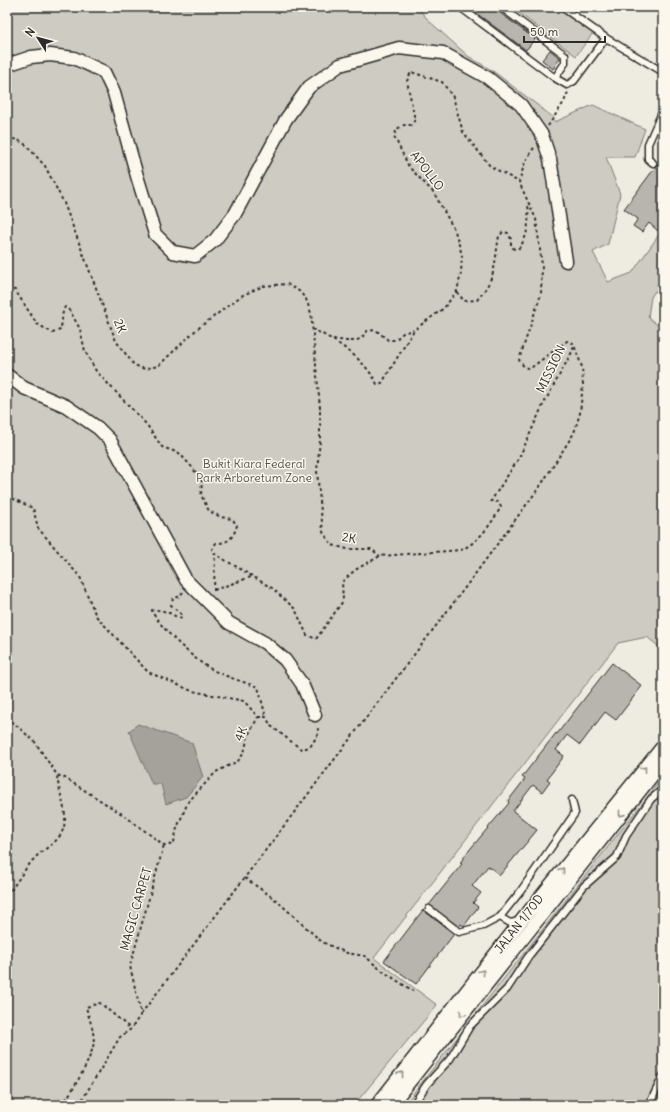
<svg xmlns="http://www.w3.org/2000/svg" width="670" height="1112" font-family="Delius,sans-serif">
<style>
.green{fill:#cecbc2;stroke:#7c7b76}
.water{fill:#a4a29a;stroke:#74726e}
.building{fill:#b8b5ae;stroke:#2b2b2b}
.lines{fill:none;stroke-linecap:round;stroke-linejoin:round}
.lane-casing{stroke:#2b2b2b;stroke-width:9}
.street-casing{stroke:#2b2b2b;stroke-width:15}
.path{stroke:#2b2b2b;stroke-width:2;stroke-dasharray:3 3;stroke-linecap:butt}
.lane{stroke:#fbf7ec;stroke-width:6}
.street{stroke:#fbf7ec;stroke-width:12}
.oneway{stroke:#93918c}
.labels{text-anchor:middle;stroke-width:3;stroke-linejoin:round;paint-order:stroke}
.street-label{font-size:12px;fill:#2b2b2b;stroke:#fbf7ec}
.park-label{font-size:12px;fill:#545351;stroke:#fbf7ec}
</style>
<rect width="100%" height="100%" fill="#eeebe0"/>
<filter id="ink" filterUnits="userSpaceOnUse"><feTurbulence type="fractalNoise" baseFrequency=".025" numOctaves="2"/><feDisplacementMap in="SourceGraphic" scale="8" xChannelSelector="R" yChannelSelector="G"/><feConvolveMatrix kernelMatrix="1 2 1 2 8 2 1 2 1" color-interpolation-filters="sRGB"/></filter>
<g filter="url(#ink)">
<!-- green -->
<path class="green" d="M 7,7 L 417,7 L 429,21 L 468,56 L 493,71 L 554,118 L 555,122 L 593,105 L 645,129 L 635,157 L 606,157 L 620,194 L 608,244 L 593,252 L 608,282 L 632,273 L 663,229 L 663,297 L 655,291 L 651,297 L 648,317 L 663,330 L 663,650 L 647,637 L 618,643 L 374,958 L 437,1005 L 354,1105 L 7,1105 Z
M 511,7 L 554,7 L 593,33 L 576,56 Z
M 663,777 L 663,1105 L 404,1105 Z"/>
<!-- water -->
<path class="water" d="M 138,724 L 192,743 L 203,777 L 186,797 L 166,804 L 161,784 L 152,784 L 129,731 Z"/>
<!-- building -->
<path class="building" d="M 468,7 L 492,7 L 535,39 L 526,50 Z
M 550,50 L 560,58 L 553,69 L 542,60 Z
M 663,157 L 663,224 L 658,231 L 649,223 L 642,232 L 633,226 L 638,219 L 624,209 Z
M 612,663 L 642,686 L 616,720 L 605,712 L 580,745 L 567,735 L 556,750 L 564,756 L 547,779 L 550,781 L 542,792 L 533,785 L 513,811 L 537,830 L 500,875 L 488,866 L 472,886 L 481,893 L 473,903 L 478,907 L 464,926 L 461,924 L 459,927 L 429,905 L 462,864 L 460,863 L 466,854 L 509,803 L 508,801 L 525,779 L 522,777 L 556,733 L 557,734 Z
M 423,910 L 454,934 L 416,984 L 384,961 Z"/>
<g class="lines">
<!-- lane casing -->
<g class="lane-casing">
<path id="lane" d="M 460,7 L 555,78 L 567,85 L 574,81 L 606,38
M 501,7 L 565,55 L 565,63 L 555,78
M 562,7 L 606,38 L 663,72
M 653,163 L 648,159 L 648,144 L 663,110
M 429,909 L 459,932 L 483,926 L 500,917 L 520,892 L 575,813 L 572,800
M 500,917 L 510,923 L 520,921
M 413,1105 L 427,1084 L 450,1059 L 470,1026 L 507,989 L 528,957 L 584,886 L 617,857 L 626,836 L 651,799 L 663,789
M 649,1105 L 663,1076"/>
</g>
<!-- street casing -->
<g class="street-casing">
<path id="street" d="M 7,65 L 31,57 L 50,55 L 74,58 L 104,72 L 114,93 L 137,176 L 155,234 L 173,252 L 195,256 L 215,240 L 235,214 L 286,119 L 309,87 L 340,65 L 399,48 L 443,53 L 488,78 L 521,105 L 542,135 L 550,159 L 566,261
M 7,375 L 24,388 L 66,406 L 98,428 L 110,440 L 186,580 L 229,623 L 265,643 L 285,660 L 302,684 L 315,715
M 377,1105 L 522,920 L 663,746
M 391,1105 L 663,762"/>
</g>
<!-- path -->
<path class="path" d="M 548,126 L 564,102 L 568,92
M 7,138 L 18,140 L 26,145 L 45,166 L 64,203 L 116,341 L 134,365 L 145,369 L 158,366 L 196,330 L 241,296 L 263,286 L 287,284 L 299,291 L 306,299 L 311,313 L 320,408 L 320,440 L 317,471 L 323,532 L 332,545 L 347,549 L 371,549 L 380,556
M 7,289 L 15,290 L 37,324 L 53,333 L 60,330 C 63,323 61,313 65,307 L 70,311 L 80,329 L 85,351 L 96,371 L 147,425 L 162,447 L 179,453 L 191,466 L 202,481 L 201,495 L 209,511 L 221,517 L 232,519 L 237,525 C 234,537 228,544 216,543 L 212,549 L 215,554 L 272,588 L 295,609 L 307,635 L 316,639 L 343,601 L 342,582 L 355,570 L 380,556 L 461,550 C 480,541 491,524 501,507 L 498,502 L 491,501 L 519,458 L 542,407 L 573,350 L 573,343 L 567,341 L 532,367 L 525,368 L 519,360 L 541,294 L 542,265 L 536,219 L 519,182 L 525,162 L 535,146
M 457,292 L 464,301 L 477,300 C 497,277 494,264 499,236 L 503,232 L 508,233 L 511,239 L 511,246 L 514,249 L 519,248 C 529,236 529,219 528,203
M 312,329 C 336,340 365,359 377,384 L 382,383 L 414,330 L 444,308 L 457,291 L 461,273 L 462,255 L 455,231 L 434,193 L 409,167 L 394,136 L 397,129 L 404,125 L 411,125 L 415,120 L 407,81 L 411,72 L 442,82 L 453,97 L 463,132 L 490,166 L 519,182
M 333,339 C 349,341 358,345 367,331 L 376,330 L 388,340 L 395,340 L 403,333 L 413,330
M 7,496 L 33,508 L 38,528 L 80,577 L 96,616 L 148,672 L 192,691 L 244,701 L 258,717
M 214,590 L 251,577
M 214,591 L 215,554
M 183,592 L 180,596 L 173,599 L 171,605 L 181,614 L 182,617 L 179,618 C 170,613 162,609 152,610 L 152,612 C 164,630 182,648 199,661 C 215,674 238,680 258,687 L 266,717
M 7,717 L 35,742 L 57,775 L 65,778 L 122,814 L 164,845 L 170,845 L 174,842 L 177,828 L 188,802 L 216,772 L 238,761 L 244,753 L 248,736 L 258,717
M 258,717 L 266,717 L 271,726 L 301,749 L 310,747 L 319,733 L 317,726
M 245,878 L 276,900 L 322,942 L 347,953 L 365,956 L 381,970 L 413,991
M 7,895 C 16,884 23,871 33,860 C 46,845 62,844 65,821 C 66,808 58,789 57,775
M 141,1014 L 464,589 L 541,485 L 574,433 L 580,413 L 583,384 L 582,367 L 574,345
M 62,1105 C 73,1090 88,1065 93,1047 C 96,1034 89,1019 86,1007 L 100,1003 L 131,1029
M 79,1105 L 120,1037 L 131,1029 L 141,1014 L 130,966 L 164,845"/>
<!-- lane -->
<use href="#lane" class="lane"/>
<!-- street -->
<use href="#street" class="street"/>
</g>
<!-- one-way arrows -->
<defs><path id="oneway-chevron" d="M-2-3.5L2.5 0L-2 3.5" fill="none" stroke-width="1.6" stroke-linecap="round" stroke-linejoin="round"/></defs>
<g class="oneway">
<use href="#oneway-chevron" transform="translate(644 769) rotate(-51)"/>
<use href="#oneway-chevron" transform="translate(621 814) rotate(129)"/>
<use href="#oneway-chevron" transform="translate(562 870) rotate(-51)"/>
<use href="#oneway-chevron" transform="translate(482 972) rotate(-52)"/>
<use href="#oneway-chevron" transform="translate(462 1014) rotate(128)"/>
<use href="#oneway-chevron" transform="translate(401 1074) rotate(-52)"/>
</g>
</g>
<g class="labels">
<!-- street labels -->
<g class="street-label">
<text transform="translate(427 171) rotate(52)" y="4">APOLLO</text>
<text transform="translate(120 326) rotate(69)" y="4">2K</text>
<text transform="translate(551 369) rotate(-64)" y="4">MISSION</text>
<text transform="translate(349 538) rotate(9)" y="4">2K</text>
<text transform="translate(241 734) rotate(-70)" y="4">4K</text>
<text transform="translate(136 909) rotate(-74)" y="4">MAGIC CARPET</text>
<text transform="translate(519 924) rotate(-52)" y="4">JALAN 1/70D</text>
</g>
<!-- park labels -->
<g class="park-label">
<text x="254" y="468">Bukit Kiara Federal<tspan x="254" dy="14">Park Arboretum Zone</tspan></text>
</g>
</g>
<!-- margin -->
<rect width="670" height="1112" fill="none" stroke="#fbf7ec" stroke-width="24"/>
<rect x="12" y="12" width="646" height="1088" fill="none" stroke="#2b2b2b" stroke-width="1.5" filter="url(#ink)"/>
<!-- north arrow -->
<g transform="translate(38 38) rotate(306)" stroke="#fbf7ec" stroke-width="3" paint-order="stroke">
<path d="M0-3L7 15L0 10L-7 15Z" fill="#2b2b2b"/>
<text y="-6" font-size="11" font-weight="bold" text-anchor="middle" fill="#2b2b2b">N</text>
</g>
<!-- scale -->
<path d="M524 36v6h81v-6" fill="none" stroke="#2b2b2b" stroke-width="2"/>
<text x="530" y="36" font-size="12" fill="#2b2b2b" stroke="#fbf7ec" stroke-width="3" paint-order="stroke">50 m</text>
</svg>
